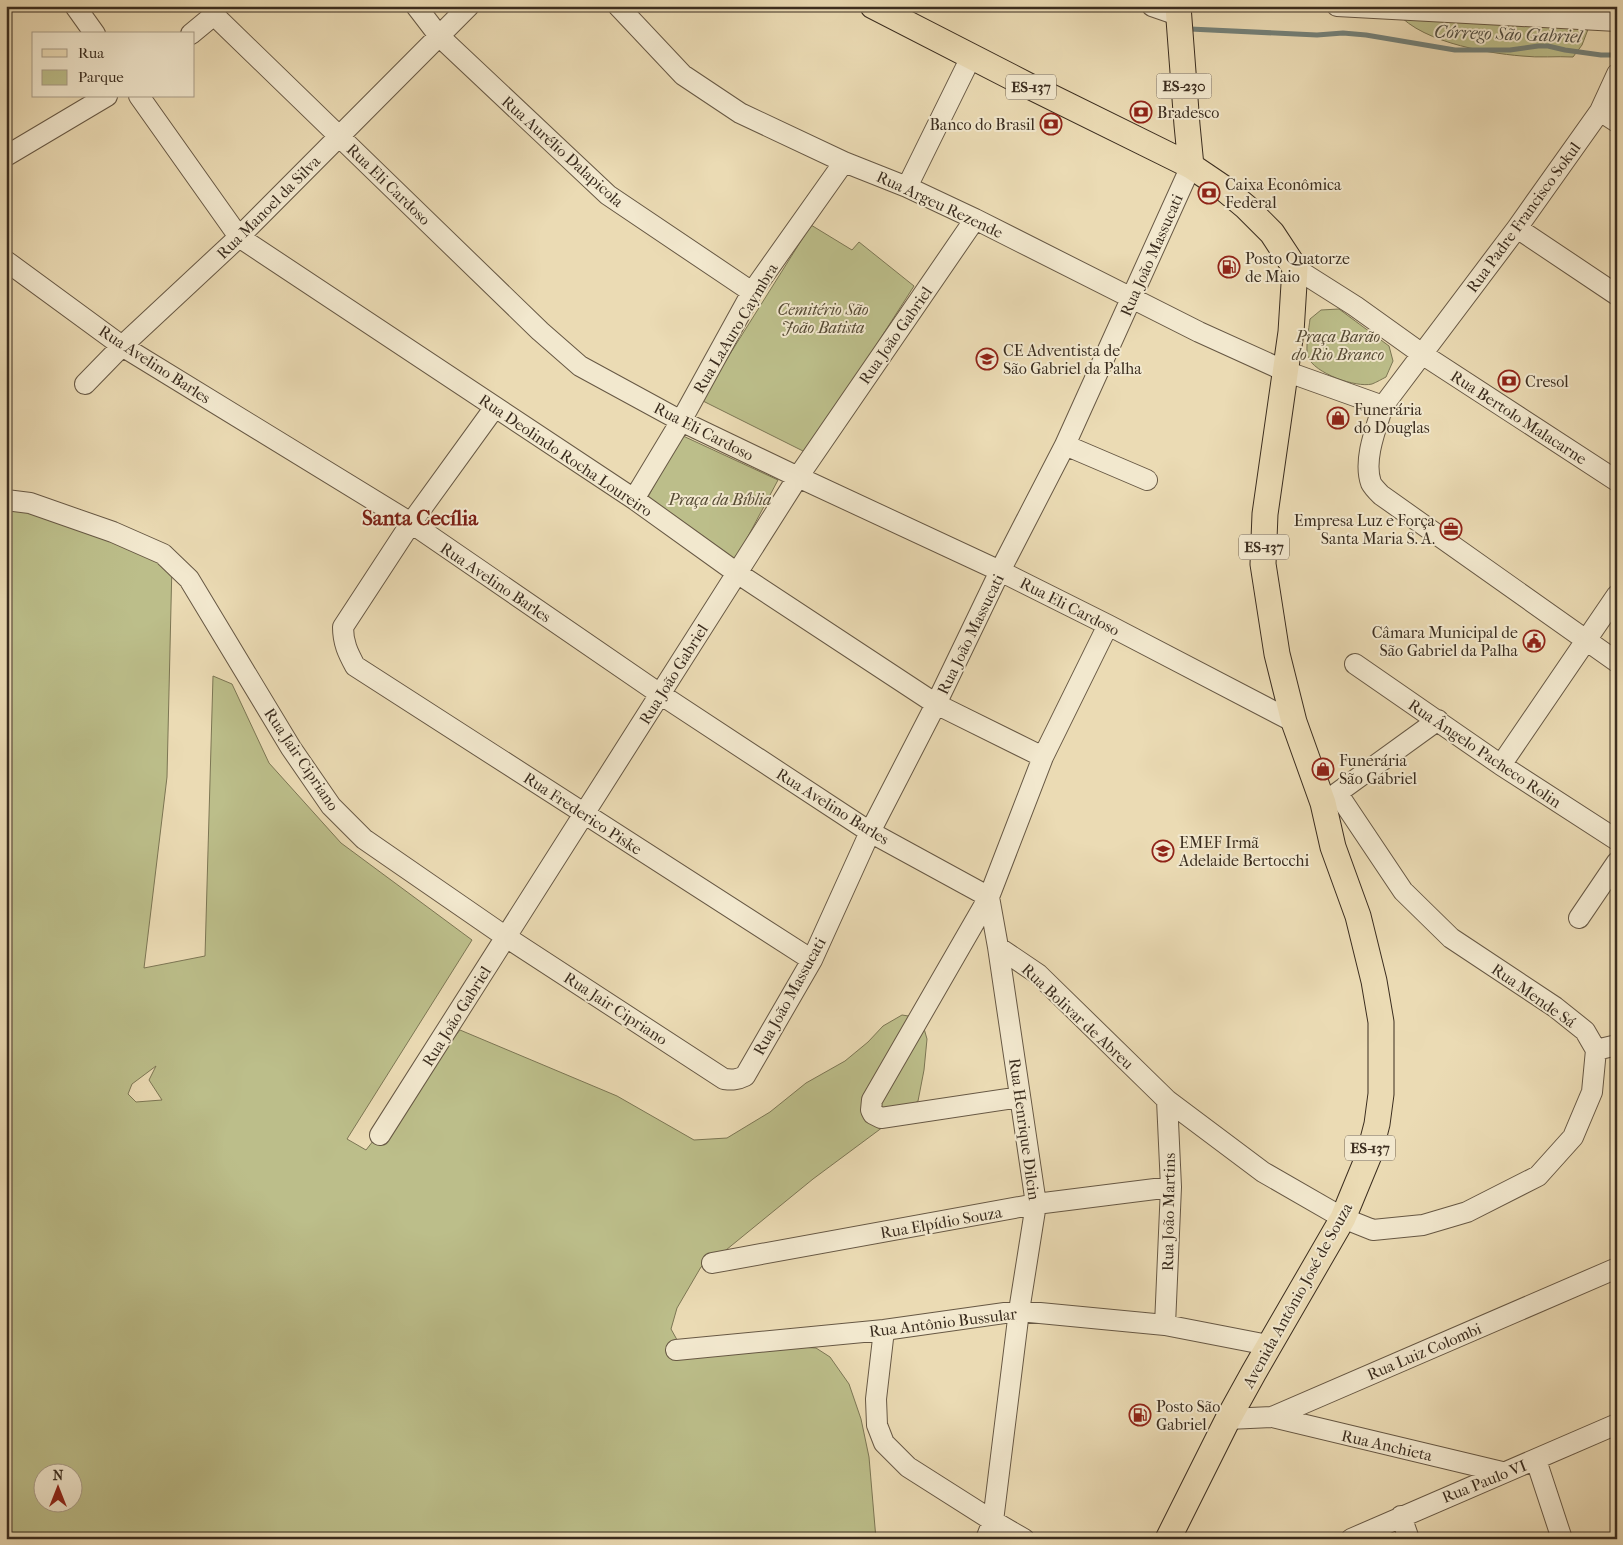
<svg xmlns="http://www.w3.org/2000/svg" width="1623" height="1545" font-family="'IM FELL French Canon',serif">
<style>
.green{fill:#bcbe8a;stroke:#7c7654;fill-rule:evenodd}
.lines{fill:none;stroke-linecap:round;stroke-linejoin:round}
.stream{stroke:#748179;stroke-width:5}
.minor-casing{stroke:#675844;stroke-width:22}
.major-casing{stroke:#3b2d1f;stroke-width:27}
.minor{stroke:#f2e8ce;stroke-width:20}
.major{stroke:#ebdbb4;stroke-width:25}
.labels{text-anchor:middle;stroke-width:4;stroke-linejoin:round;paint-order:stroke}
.shield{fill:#f2e8ce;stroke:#726554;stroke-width:1}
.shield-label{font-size:15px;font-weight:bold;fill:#3b2d1f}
.poi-label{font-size:16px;fill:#3b2d1f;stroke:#f2e8ce;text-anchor:start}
.street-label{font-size:16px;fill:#3b2d1f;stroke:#f2e8ce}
.park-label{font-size:16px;font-style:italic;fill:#554a34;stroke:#f2e8ce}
.water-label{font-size:18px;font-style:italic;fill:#535044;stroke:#f2e8ce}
.district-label{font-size:21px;font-weight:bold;fill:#7a1f14;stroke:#f2e8ce}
</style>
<rect width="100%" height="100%" fill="#ebdbb4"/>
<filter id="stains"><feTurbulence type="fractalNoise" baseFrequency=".004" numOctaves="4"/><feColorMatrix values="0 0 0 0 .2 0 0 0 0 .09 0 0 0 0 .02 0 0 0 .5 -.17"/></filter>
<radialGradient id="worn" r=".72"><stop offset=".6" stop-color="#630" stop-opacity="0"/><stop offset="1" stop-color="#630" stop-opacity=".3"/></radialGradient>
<!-- green -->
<path class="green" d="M 1392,6 L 1597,6 L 1582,45 L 1573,57 C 1556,56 1539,58 1522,56 C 1485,53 1413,41 1392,6 Z
M 811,225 L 852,250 L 859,242 L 914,286 L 807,453 L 701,400 Z
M 1339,309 L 1389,346 L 1393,361 L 1386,377 C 1382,379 1377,382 1372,384 C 1356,388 1314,373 1308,357 C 1305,349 1309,328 1310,319 L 1321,310 Z
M 681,435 L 778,480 L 735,561 L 648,497 Z
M 6,490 L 172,563 L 167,777 L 144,968 L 205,956 L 213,676 L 232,684 L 269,763 L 341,843 L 472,940 L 347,1139 L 366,1150 L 460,1030 L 617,1096 L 694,1140 L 727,1138 L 770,1112 L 806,1083 L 845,1061 L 868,1042 L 883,1026 L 902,1015 L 921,1018 L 927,1039 L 924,1070 L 918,1101 L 813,1179 L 726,1250 L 701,1267 L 677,1308 L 671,1329 L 681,1347 L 783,1346 L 816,1348 L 830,1357 L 849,1384 L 861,1419 L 869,1457 L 876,1539 L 6,1539 ZM 156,1066 L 149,1080 L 162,1100 L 136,1102 L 128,1094 L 132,1084 ZM 42,1472 L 72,1472 L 72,1502 L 42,1502 Z"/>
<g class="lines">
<!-- stream -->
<path class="stream" d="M 1190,29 L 1317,35 L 1343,33 L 1366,35 L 1455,50 L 1510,50 L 1538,46 L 1548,46 L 1565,50 L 1601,55 L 1617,55"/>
<!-- minor casing -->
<g class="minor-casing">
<path id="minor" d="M 75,6 L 95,34
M 209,6 L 214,15 L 540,331 L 580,366 L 681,421 L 798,477 L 1000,571 L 1108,625 L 1294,722
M 416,6 L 439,36 L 608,195 L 752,292
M 618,6 L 683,75 L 740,113 L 844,162 L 907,187 L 975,219 L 1199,332 L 1285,371 L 1383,406 L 1517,228 L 1600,111 L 1617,74
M 1152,6 L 1178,15
M 1337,6 L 1617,21
M 191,34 L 214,15
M 139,96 L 239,237 L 634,499 L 737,573 L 936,704 L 1043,757
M 1600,111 L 1617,122
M 6,156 L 107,96
M 907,187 L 971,57
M 1517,228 L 1617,295
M 6,261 L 122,346 L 411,523 L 660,694 L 870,832 L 989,897 L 872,1100 L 871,1110 L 873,1114 L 881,1118 L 1020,1097
M 1295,268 L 1355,306 L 1422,354 L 1617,481
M 85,384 L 122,346 L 239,237 L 469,6
M 1383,406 C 1376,428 1363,460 1371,483 C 1373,487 1378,492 1381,495 L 1617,662
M 495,407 L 411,523 L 343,627 C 343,643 348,653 355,666 L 812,960
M 1065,445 L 1147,480
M 634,499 L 681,421 L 752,292 L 844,162
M 6,500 L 30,503 L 113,532 L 163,554 L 189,579 L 291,748 L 331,806 L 364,839 L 506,937 L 724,1079 C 732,1080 737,1080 745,1076 L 812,960 L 870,832 L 936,704 L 1000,571 L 1065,445 L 1191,166
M 1108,625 L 1043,757 L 989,897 L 998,947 L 1038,974 L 1167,1100 L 1263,1172 L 1343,1218 L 1373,1230 L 1423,1225 L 1467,1212 L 1538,1176 L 1573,1137 L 1592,1092 L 1596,1050 L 1585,1031 L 1555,1007 L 1451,938 L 1403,891 L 1338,794
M 1355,664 L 1501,765 L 1617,840
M 1501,765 L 1617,595
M 1326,801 L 1438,720
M 1579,918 L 1617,862
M 1596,1050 L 1617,1045
M 380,1135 L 798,477 L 975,219
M 712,1263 L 1036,1204 L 1171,1187
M 1165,1325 L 1171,1187 L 1167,1100
M 884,1330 L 876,1399 L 877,1425 L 884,1443 L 908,1467 L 993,1521 L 1024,1539
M 676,1350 L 884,1330 L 1019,1311 L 1165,1325 L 1268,1345
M 1272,1417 L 1502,1472
M 1228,1419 L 1272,1417 L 1617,1268
M 1536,1460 L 1562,1539
M 1401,1516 L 1409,1539
M 986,1539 L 993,1521 L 1019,1311 L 1036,1204 L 998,947
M 1351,1539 L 1617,1424"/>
</g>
<!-- major casing -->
<g class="major-casing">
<path id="major" d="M 873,6 L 1027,85 L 1191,166 L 1222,187 L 1246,207 L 1272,233 L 1295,268 L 1291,332 L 1265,514 L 1263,564 L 1277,654 L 1294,722 L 1323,803 L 1333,847 L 1358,916 L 1374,981 L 1381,1022 L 1381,1094 L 1377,1124 L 1369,1155 L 1343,1218 L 1254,1372 L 1228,1419 L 1168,1539
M 1178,6 L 1187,125 L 1191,166"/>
</g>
<!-- minor -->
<use href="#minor" class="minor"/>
<!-- major -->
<use href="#major" class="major"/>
</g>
<!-- icons -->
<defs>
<g id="bank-ring" transform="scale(1.125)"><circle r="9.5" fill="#f2e8ce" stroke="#8f2418" stroke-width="1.5"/><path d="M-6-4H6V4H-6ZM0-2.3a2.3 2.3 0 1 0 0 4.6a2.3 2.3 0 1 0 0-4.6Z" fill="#8f2418"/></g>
<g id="fuel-ring" transform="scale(1.125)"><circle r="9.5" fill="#f2e8ce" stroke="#8f2418" stroke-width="1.5"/><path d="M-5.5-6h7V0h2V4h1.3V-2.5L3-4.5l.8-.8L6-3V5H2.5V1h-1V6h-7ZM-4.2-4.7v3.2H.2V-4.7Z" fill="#8f2418"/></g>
<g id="school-ring" transform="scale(1.125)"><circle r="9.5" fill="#f2e8ce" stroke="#8f2418" stroke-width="1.5"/><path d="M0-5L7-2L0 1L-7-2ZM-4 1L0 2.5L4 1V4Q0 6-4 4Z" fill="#8f2418"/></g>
<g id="shop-ring" transform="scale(1.125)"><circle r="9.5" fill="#f2e8ce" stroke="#8f2418" stroke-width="1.5"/><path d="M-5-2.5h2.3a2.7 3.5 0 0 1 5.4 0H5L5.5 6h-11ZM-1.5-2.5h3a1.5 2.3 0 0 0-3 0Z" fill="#8f2418"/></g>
<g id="office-ring" transform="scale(1.125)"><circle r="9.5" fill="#f2e8ce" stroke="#8f2418" stroke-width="1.5"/><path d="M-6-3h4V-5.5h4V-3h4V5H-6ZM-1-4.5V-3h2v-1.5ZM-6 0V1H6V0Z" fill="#8f2418"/></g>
<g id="civic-ring" transform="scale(1.125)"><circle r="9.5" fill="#f2e8ce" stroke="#8f2418" stroke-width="1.5"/><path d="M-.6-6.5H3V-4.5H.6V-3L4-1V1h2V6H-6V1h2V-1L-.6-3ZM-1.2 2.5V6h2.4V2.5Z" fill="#8f2418"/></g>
</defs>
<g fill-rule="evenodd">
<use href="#bank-ring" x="1141" y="112"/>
<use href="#bank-ring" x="1051" y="124"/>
<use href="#bank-ring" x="1209" y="193"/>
<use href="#fuel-ring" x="1229" y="267"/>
<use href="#school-ring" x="987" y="359"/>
<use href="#bank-ring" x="1509" y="381"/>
<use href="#shop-ring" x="1338" y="418"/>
<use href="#office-ring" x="1451" y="529"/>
<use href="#civic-ring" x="1534" y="641"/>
<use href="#shop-ring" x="1323" y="769"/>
<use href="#school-ring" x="1163" y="851"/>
<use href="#fuel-ring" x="1140" y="1415"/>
</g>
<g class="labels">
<!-- shield labels -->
<g class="shield">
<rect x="1156.5" y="73.5" width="55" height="25" rx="4"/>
<rect x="1006" y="74.5" width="50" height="25" rx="4"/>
<rect x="1239" y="534.5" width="50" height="25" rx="4"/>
<rect x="1345" y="1135.5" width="50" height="25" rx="4"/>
</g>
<g class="shield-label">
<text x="1184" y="91">ES-230</text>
<text x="1031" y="92">ES-137</text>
<text x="1264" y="552">ES-137</text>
<text x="1370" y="1153">ES-137</text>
</g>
<!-- poi labels -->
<g class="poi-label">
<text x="1157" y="118">Bradesco</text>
<text x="1035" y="130" text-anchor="end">Banco do Brasil</text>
<text x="1225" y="190">Caixa Econômica<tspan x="1225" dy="18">Federal</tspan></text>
<text x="1245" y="264">Posto Quatorze<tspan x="1245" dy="18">de Maio</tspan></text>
<text x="1003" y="356">CE Adventista de<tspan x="1003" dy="18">São Gabriel da Palha</tspan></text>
<text x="1525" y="387">Cresol</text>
<text x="1354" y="415">Funerária<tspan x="1354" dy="18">do Douglas</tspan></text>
<text x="1435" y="526" text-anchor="end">Empresa Luz e Força<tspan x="1435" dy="18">Santa Maria S. A.</tspan></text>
<text x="1518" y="638" text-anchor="end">Câmara Municipal de<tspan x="1518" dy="18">São Gabriel da Palha</tspan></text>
<text x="1339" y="766">Funerária<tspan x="1339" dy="18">São Gabriel</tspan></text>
<text x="1179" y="848">EMEF Irmã<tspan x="1179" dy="18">Adelaide Bertocchi</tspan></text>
<text x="1156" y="1412">Posto São<tspan x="1156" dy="18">Gabriel</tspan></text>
</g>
<!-- street labels -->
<g class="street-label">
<text transform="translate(563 151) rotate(42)" y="6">Rua Aurélio Dalapicola</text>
<text transform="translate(389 184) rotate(44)" y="6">Rua Eli Cardoso</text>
<text transform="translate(940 204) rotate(25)" y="6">Rua Argeu Rezende</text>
<text transform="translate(268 207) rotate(-45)" y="6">Rua Manoel da Silva</text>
<text transform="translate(1523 217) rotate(-54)" y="6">Rua Padre Francisco Sokul</text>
<text transform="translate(1151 255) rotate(-66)" y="6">Rua João Massucati</text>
<text transform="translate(735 328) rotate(-59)" y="6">Rua LaAuro Caymbra</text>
<text transform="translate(895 335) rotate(-55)" y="6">Rua João Gabriel</text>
<text transform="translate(155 364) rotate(33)" y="6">Rua Avelino Barles</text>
<text transform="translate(1519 417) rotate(33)" y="6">Rua Bertolo Malacarne</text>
<text transform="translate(704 431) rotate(27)" y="6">Rua Eli Cardoso</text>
<text transform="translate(566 455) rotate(34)" y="6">Rua Deolindo Rocha Loureiro</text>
<text transform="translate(496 582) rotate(34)" y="6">Rua Avelino Barles</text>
<text transform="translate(1070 606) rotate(27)" y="6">Rua Eli Cardoso</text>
<text transform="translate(970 634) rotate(-64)" y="6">Rua João Massucati</text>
<text transform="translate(673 674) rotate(-58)" y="6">Rua João Gabriel</text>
<text transform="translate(1485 753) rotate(34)" y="6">Rua Ângelo Pacheco Rolin</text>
<text transform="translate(302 759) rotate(56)" y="6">Rua Jair Cipriano</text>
<text transform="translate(833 806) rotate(32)" y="6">Rua Avelino Barles</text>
<text transform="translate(583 813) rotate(33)" y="6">Rua Frederico Piske</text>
<text transform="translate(1534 995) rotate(35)" y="6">Rua Mende Sá</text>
<text transform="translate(789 996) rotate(-61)" y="6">Rua João Massucati</text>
<text transform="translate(616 1008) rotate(33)" y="6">Rua Jair Cipriano</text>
<text transform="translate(456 1016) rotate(-58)" y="6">Rua João Gabriel</text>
<text transform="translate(1078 1016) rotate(43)" y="6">Rua Bolivar de Abreu</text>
<text transform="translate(1025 1129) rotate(82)" y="6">Rua Henrique Dilcin</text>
<text transform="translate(1168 1212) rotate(-89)" y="6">Rua João Martins</text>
<text transform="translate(941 1222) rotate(-10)" y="6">Rua Elpídio Souza</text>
<text transform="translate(1297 1295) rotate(-61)" y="6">Avenida Antônio José de Souza</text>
<text transform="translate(943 1322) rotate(-7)" y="6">Rua Antônio Bussular</text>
<text transform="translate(1424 1351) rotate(-23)" y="6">Rua Luiz Colombi</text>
<text transform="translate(1387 1445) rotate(13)" y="6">Rua Anchieta</text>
<text transform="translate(1484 1481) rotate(-22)" y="6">Rua Paulo VI</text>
</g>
<!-- park labels -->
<g class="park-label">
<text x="823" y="315">Cemitério São<tspan x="823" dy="18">João Batista</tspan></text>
<text x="1338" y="342">Praça Barão<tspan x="1338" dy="18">do Rio Branco</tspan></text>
<text x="720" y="505">Praça da Bíblia</text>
</g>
<!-- water labels -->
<g class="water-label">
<text transform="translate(1508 34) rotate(2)" y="6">Córrego São Gabriel</text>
</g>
<!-- district labels -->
<g class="district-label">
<text x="420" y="525">Santa Cecília</text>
</g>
</g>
<!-- margin -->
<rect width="1623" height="1545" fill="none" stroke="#ebdbb4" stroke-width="25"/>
<rect x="8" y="8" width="1608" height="1530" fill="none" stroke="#3b2d1f" stroke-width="2.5"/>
<rect x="12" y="12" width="1598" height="1520" fill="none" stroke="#3b2d1f"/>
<!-- legend -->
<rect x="32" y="32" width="162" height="65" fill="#f2e8ce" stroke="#a99d88"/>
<rect x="42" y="49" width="25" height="8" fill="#ebdbb4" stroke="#a99d88"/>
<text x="78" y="58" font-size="15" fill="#3b2d1f">Rua</text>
<rect x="42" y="70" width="25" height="15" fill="#bcbe8a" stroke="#a99d88"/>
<text x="78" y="82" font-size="15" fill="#3b2d1f">Parque</text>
<!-- north arrow -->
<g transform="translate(58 1488)"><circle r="24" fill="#f2e8ce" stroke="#a99d88"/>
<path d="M0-4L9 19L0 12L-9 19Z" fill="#8f2418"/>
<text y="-8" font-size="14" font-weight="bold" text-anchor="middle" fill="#3b2d1f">N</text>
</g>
<rect width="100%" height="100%" filter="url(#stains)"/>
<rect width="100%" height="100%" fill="url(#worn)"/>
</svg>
